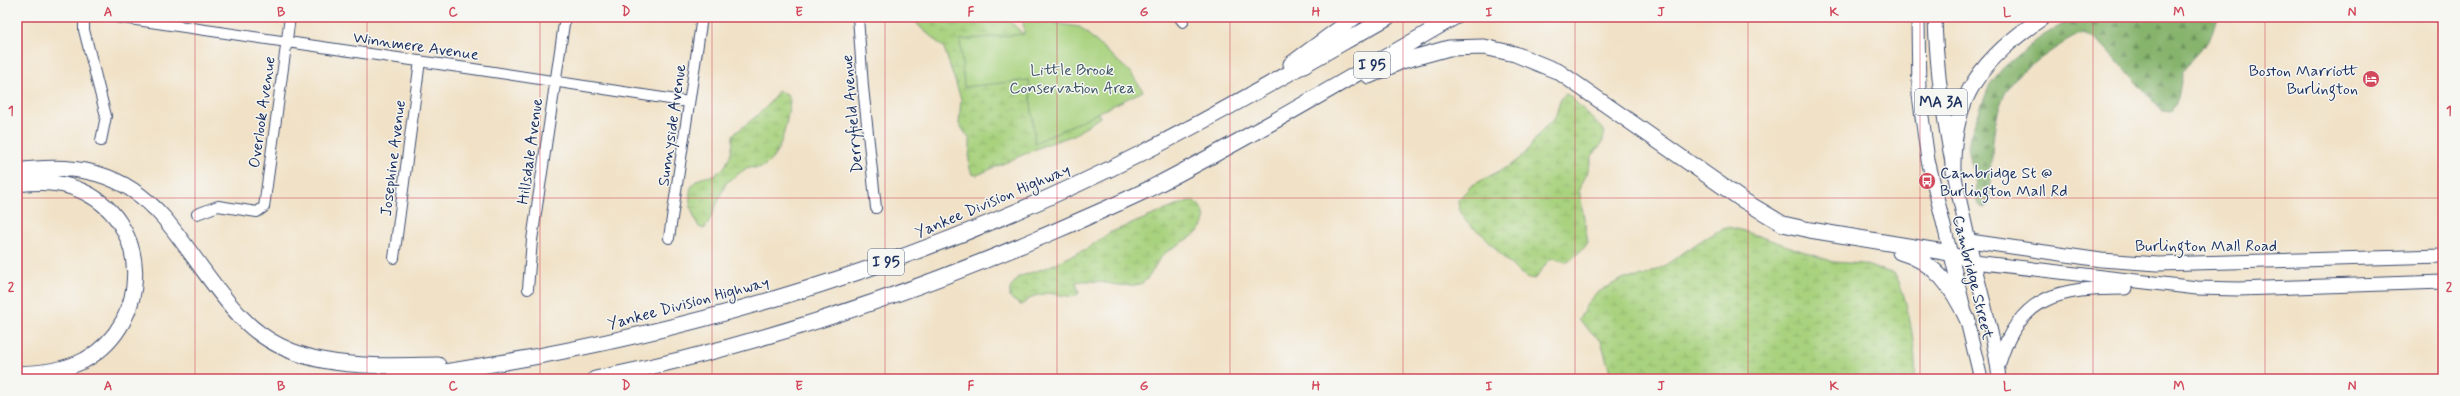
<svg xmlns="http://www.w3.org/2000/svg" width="2460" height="396" font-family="Mynerve,sans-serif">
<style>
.forest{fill:url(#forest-firs);stroke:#507266}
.wetland{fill:url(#wetland-marsh);stroke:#62806e}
.green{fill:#a8d27e;stroke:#62806e}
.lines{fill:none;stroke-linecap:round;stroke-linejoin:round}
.minor-casing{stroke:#3b4a6e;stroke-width:12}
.major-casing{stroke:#3b4a6e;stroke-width:15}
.highway-casing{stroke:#3b4a6e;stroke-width:17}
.minor{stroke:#fff;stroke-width:10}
.major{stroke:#fff;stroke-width:13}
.highway{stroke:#fff;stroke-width:15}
.grid{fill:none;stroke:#d1495b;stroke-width:1;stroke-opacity:0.55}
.labels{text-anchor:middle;stroke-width:3;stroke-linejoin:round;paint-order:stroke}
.shield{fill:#f6f6f2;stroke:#5d6b8a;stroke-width:1}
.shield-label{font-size:15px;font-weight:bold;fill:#1b2f5e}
.street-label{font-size:16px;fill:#1b2f5e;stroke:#f6f6f2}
.park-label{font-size:16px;fill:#3e5866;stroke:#f6f6f2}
.poi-label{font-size:16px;fill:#1b2f5e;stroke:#f6f6f2;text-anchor:end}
.neatline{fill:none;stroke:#d1495b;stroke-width:1.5}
.grid-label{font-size:13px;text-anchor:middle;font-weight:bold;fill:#d1495b}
</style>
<defs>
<pattern id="forest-firs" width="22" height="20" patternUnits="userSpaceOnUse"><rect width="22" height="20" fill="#86b46d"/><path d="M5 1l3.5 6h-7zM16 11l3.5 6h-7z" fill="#6d935d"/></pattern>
<pattern id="wetland-marsh" width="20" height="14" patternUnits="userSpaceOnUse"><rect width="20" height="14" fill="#a8d27e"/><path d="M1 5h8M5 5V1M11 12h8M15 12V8" fill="none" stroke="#90b56f"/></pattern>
</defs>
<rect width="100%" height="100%" fill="#f6f6f2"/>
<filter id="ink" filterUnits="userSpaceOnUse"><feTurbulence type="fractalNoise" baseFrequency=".025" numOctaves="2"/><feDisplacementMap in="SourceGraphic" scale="8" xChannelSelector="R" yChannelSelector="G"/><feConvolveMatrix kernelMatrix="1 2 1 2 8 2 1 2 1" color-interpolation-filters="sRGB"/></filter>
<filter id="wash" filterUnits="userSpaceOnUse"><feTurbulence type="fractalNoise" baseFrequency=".012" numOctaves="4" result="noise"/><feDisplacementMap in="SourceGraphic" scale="16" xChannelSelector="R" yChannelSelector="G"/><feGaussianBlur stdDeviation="0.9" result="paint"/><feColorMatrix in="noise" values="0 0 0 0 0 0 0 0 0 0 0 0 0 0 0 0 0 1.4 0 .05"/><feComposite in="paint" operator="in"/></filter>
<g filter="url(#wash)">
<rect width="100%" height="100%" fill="#f1e2c7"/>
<!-- forest -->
<path class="forest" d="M 2075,17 L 2218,17 L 2209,40 L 2190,61 L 2183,71 L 2178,98 L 2171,112 L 2162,111 L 2097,39 L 2083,33 C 2066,40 2053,50 2037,61 C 2028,68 2016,75 2010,85 C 1988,118 1993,167 1990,204 L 1985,208 L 1981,207 L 1976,197 L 1975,173 L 1971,163 L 1968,147 L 1970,136 L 1990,84 L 2003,68 L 2039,38 Z"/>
<!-- wetland -->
<path class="wetland" d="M 912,17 L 1006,17 L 1099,111 L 1100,117 L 1074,135 L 1045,145 L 982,173 L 977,175 L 972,174 C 966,161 971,153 970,140 L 959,124 L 961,99 L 944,48 L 920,27 Z
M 778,91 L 787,95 L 790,100 C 787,122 780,176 748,167 L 726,183 L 708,224 L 704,229 L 699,227 C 693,217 683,191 696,181 C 701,177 708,177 714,175 C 729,168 733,150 733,135 C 750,120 766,112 778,91 Z
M 1566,94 L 1571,97 L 1605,132 L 1602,143 L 1592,156 L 1587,174 L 1579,189 L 1588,242 L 1585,247 L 1568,262 L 1552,258 C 1544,263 1542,273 1534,279 C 1516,277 1497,248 1484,236 C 1478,230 1470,227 1465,220 C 1461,214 1458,207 1458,200 L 1471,186 L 1511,165 L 1524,155 L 1542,130 L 1555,118 L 1561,98 Z
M 1188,201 L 1195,201 C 1225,231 1178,240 1162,256 C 1154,264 1151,280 1140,284 C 1120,290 1096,277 1076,282 L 1079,293 L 1074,297 L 1048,293 L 1034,296 L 1021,305 L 1010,298 L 1010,289 L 1018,277 L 1048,267 L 1088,248 L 1109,233 Z
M 1728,227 L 1741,230 L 1834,262 L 1862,264 L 1895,274 C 1908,296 1917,353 1915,379 L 1612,379 L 1601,341 L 1578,320 C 1583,312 1588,301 1595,294 C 1597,293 1623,278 1625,278 C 1632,277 1638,278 1646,275 C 1676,263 1695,239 1728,227 Z"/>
<!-- green -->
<path class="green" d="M 1023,19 L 1080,27 L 1130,72 L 1143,91 L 1035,143 L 1029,80 L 964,87 L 960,40 L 1024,34 Z"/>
</g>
<g filter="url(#ink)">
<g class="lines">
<!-- minor casing -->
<g class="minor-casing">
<path id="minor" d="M 84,17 L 84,30 L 106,116 L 101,141
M 116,17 L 487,71 L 689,102
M 858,17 L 863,87 L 876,208
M 1179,17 L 1183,22
M 197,214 L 218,206 L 257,212 L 264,207 L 290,17
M 669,238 L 702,17
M 394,258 L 420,61
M 528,289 L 532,240 L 565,17"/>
</g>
<!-- major casing -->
<g class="major-casing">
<path id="major" d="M 1918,17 L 1919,95 L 1928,160 L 1981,379
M 1935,17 C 1937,101 1955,182 1974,263 C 1983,302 1995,339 1999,379
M 1970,241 L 2101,260 L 2158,264 L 2443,256
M 1950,253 L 1974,262 L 2197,288 L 2238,289 L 2443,282
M 1999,363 C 2019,295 2060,288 2125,288"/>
</g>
<!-- highway casing -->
<g class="highway-casing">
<path id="highway" d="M 1291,64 L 1355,17
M 1369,76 L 1402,61 L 1449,48 L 1484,47 L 1515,54 L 1559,72 L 1741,199 L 1783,224 L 1810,230 L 1950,253
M 17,171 C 76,163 123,171 164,218 C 191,250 212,287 241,317 C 292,372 369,366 438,365
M 1953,172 C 1951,95 1983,59 2043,17
M 17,184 C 37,182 58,181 77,189 C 152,218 153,322 85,360 C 64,371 40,373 17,374
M 1900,252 C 1936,262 1953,288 1968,321
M 393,379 C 653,346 909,271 1144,152 C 1227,110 1307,63 1388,17
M 595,379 C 747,348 896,299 1039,238 C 1076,222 1114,206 1151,188 C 1254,135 1354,75 1455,17"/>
</g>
<!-- minor -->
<use href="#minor" class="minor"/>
<!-- major -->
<use href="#major" class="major"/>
<!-- highway -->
<use href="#highway" class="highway"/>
</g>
</g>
<!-- grid -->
<path class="grid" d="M 195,17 L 195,379M 367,17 L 367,379M 540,17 L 540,379M 712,17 L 712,379M 885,17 L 885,379M 1057,17 L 1057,379M 1230,17 L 1230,379M 1403,17 L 1403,379M 1575,17 L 1575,379M 1748,17 L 1748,379M 1920,17 L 1920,379M 2093,17 L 2093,379M 2265,17 L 2265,379M 17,198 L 2443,198"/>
<!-- icons -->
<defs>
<g id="hotel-disc" transform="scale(0.9)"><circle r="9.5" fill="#d1495b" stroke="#f6f6f2"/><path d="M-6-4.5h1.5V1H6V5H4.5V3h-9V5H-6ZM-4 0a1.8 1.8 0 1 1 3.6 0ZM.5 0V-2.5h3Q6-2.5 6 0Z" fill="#fff"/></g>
<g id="bus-disc" transform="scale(0.9)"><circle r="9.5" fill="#d1495b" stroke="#f6f6f2"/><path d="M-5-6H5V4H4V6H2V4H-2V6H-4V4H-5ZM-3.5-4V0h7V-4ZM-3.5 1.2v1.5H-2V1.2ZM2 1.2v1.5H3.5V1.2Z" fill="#fff"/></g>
</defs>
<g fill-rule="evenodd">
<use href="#hotel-disc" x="2371" y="79"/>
<use href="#bus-disc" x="1927" y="181"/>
</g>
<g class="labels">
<!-- shield labels -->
<g class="shield">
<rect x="1354" y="52" width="36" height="26" rx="3"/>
<rect x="1915" y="89" width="52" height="26" rx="3"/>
<rect x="868" y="249" width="36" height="26" rx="3"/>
</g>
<g class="shield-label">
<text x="1372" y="70">I 95</text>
<text x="1941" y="107">MA 3A</text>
<text x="886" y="267">I 95</text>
</g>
<!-- street labels -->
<g class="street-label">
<text transform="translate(416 45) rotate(8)" y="6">Winnmere Avenue</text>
<text transform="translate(261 112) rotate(-82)" y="6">Overlook Avenue</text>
<text transform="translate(851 114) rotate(-95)" y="6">Derryfield Avenue</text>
<text transform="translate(671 125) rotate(-82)" y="6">Sunnyside Avenue</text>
<text transform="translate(529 151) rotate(-82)" y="6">Hillsdale Avenue</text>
<text transform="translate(392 158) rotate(-83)" y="6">Josephine Avenue</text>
<text transform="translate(992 200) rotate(-23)" y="6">Yankee Division Highway</text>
<text x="2206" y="251">Burlington Mall Road</text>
<text transform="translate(1974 277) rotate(76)" y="6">Cambridge Street</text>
<text transform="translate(688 302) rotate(-15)" y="6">Yankee Division Highway</text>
</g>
<!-- park labels -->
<g class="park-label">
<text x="1072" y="75">Little Brook<tspan x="1072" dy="18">Conservation Area</tspan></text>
</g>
<!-- poi labels -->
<g class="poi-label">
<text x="2358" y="76">Boston Marriott<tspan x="2358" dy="18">Burlington</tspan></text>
<text x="1940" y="178" text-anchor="start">Cambridge St @<tspan x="1940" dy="18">Burlington Mall Rd</tspan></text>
</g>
</g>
<!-- margin -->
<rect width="2460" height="396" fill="none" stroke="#f6f6f2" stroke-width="44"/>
<rect x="22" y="22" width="2416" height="352" class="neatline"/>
<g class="grid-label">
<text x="108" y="16">A</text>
<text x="281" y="16">B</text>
<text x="453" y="16">C</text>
<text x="626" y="16">D</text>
<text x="799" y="16">E</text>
<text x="971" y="16">F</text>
<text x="1144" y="16">G</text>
<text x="1316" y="16">H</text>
<text x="1489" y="16">I</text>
<text x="1661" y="16">J</text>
<text x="1834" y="16">K</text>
<text x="2007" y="16">L</text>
<text x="2179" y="16">M</text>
<text x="2352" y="16">N</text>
<text x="11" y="115">1</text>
<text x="2449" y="115">1</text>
<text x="11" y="291">2</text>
<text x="2449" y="291">2</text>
<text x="108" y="390">A</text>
<text x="281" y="390">B</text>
<text x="453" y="390">C</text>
<text x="626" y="390">D</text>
<text x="799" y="390">E</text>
<text x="971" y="390">F</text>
<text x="1144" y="390">G</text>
<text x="1316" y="390">H</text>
<text x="1489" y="390">I</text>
<text x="1661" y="390">J</text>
<text x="1834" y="390">K</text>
<text x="2007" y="390">L</text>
<text x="2179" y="390">M</text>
<text x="2352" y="390">N</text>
</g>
</svg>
